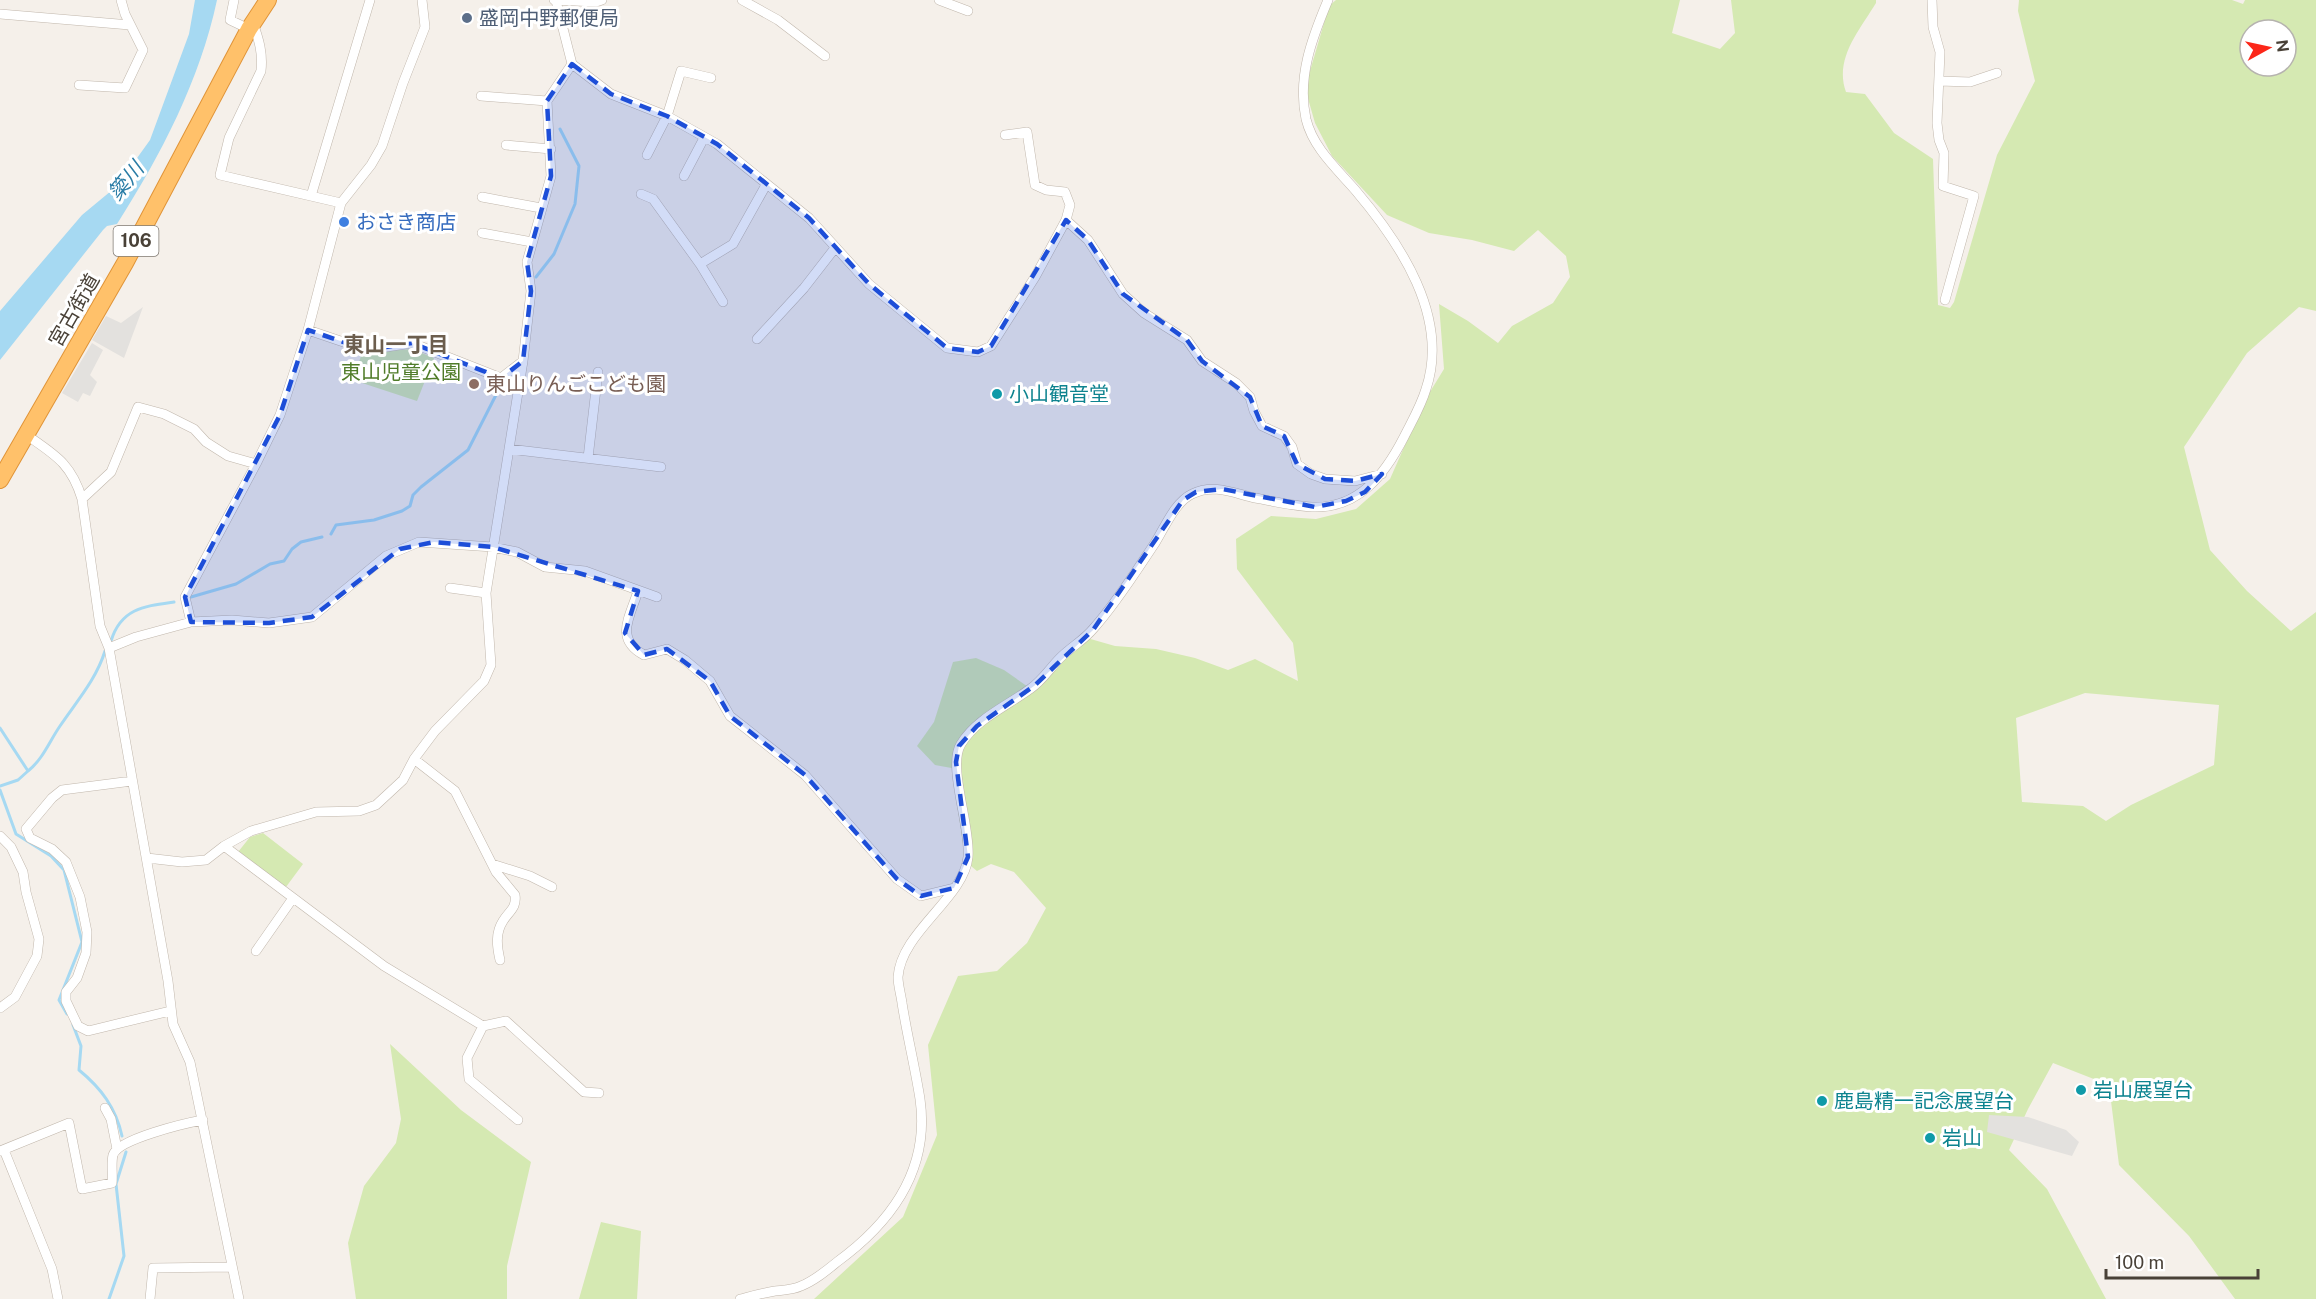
<svg xmlns="http://www.w3.org/2000/svg" width="2316" height="1299" font-family="'Public Sans','Noto Sans JP',sans-serif">
<style>
.green{fill:#d5e9b2;fill-rule:evenodd}
.parking{fill:#e3e1de}
.water{fill:#a6d9f2}
.lines{fill:none;stroke-linecap:round;stroke-linejoin:round}
.stream{stroke:#a6d9f2;stroke-width:3}
.street-casing{stroke:#c1b7ac;stroke-width:10}
.highway-casing{stroke:#e09438;stroke-width:18}
.street{stroke:#fff;stroke-width:9}
.highway{stroke:#ffc16a;stroke-width:16}
.marked{fill:#1d4ed8;fill-opacity:0.2;stroke:#1d4ed8;stroke-width:4.5;stroke-dasharray:12 8;stroke-linejoin:round}
.service-dot{fill:#5c6f8a;stroke:#fff;stroke-width:2}
.shop-dot{fill:#3f7fe0;stroke:#fff;stroke-width:2}
.education-dot{fill:#8d6e63;stroke:#fff;stroke-width:2}
.culture-dot{fill:#0f9aa8;stroke:#fff;stroke-width:2}
.labels{text-anchor:middle;stroke-width:6;stroke-linejoin:round;paint-order:stroke}
.shield{fill:#fff;stroke:#807a73;stroke-width:1.5}
.shield-label{font-size:18px;font-weight:bold;fill:#494137}
.service-label{font-size:20px;fill:#4e5e75;stroke:#fff;text-anchor:start}
.shop-label{font-size:20px;fill:#366cbe;stroke:#fff;text-anchor:start}
.street-label{font-size:20px;fill:#494137;stroke:#fff}
.park-label{font-size:20px;fill:#507c29;stroke:#fff}
.education-label{font-size:20px;fill:#785e54;stroke:#fff;text-anchor:start}
.culture-label{font-size:20px;fill:#0d838f;stroke:#fff;text-anchor:start}
.water-label{font-size:21px;font-style:italic;fill:#2b7da6;stroke:#fff}
.neighbourhood-label{font-size:21px;font-weight:bold;fill:#6c5e4e;stroke:#fff}
</style>
<rect width="100%" height="100%" fill="#f5f0ea"/>
<!-- green -->
<path class="green" d="M 1336,0 L 1680,0 L 1672,33 L 1720,49 L 1735,33 L 1731,0 L 1876,0 L 1876,3 C 1859,31 1834,59 1846,92 L 1865,94 L 1894,133 L 1933,159 L 1938,305 L 1950,308 L 1954,302 L 1997,155 L 2035,81 L 2018,11 L 2019,0 L 2232,0 L 2243,4 L 2245,0 L 2316,0 L 2316,311 L 2299,307 L 2247,353 L 2184,447 L 2210,550 L 2247,591 L 2291,631 L 2316,612 L 2316,1299 L 2235,1299 L 2189,1236 L 2119,1165 L 2109,1085 L 2053,1063 L 2028,1109 L 2009,1150 L 2047,1189 L 2106,1299 L 814,1299 L 903,1217 L 937,1135 L 928,1045 L 958,976 L 997,971 L 1027,943 L 1046,908 L 1014,872 L 991,864 L 977,871 L 966,862 L 957,804 L 957,769 L 935,765 L 917,746 L 934,722 L 953,662 L 976,658 L 1004,670 L 1031,689 L 1087,638 L 1115,646 L 1156,649 L 1195,658 L 1228,670 L 1255,659 L 1298,681 L 1293,643 L 1237,569 L 1236,539 L 1271,516 L 1316,519 L 1356,509 L 1390,479 L 1425,400 L 1444,369 L 1439,304 L 1468,321 L 1498,343 L 1512,326 L 1553,303 L 1570,277 L 1566,256 L 1538,230 L 1514,251 L 1472,240 L 1429,233 L 1387,215 L 1332,156 L 1315,123 L 1305,88 L 1329,6 ZM 2250,30 L 2286,30 L 2286,66 L 2250,66 ZM 2085,693 L 2219,705 L 2214,765 L 2131,805 L 2106,821 L 2083,806 L 2022,802 L 2016,718 Z
M 412,349 L 434,358 L 417,401 L 353,380 L 362,353 Z
M 263,833 L 303,864 L 286,887 L 238,852 L 250,837 Z
M 390,1044 L 461,1110 L 531,1162 L 507,1266 L 507,1299 L 356,1299 L 348,1243 L 364,1186 L 396,1143 L 401,1119 Z
M 601,1222 L 641,1231 L 637,1299 L 579,1299 Z"/>
<!-- parking -->
<path class="parking" d="M 143,307 L 124,358 L 92,340 L 106,316 L 121,323 Z
M 92,343 L 103,350 L 90,375 L 97,382 L 90,396 L 83,393 L 78,402 L 62,393 Z
M 1989,1115 L 2028,1117 L 2066,1130 L 2079,1142 L 2072,1156 L 1987,1132 Z"/>
<!-- water -->
<path class="water" d="M 195,0 L 217,0 C 200,80 161,155 117,224 L 107,226 L 103,230 L 0,360 L 0,311 L 82,215 L 117,186 L 150,140 L 189,34 Z"/>
<g class="lines">
<!-- stream -->
<path class="stream" d="M 536,277 L 554,254 L 575,204 L 579,166 L 560,129
M 331,534 L 336,525 L 374,520 L 402,511 L 410,506 L 413,495 L 421,487 L 468,450 L 497,393
M 191,597 L 236,584 L 270,564 L 284,561 L 292,549 L 301,542 L 322,537
M 111,641 C 121,608 145,606 174,602
M 0,728 L 28,771 L 18,780 L 0,786
M 28,771 C 43,759 49,742 60,726 C 76,702 96,680 105,651
M 0,790 L 16,834 L 51,856 L 64,870 L 82,942 L 59,1000 L 67,1014
M 73,1025 L 81,1046 L 79,1070 C 101,1088 116,1108 122,1136
M 109,1299 L 124,1256 L 116,1184 L 126,1152"/>
<!-- street casing -->
<g class="street-casing">
<path id="street" d="M 234,0 L 230,20 L 249,29
M 554,0 L 596,2 L 602,0
M 742,0 L 778,20 L 825,56
M 939,0 L 968,11
M 1932,0 L 1933,27 L 1940,52 L 1937,123 L 1939,140 L 1944,153 L 1943,186 L 1974,196 L 1945,300
M 556,1 L 572,64 L 611,94 L 667,116 L 717,144 L 809,218 L 869,284 L 947,348 L 978,352 L 991,346 L 1035,277 L 1066,220 L 1070,205 L 1065,192 L 1046,190 L 1035,185 L 1027,132 L 1005,135
M 0,14 L 130,25
M 1939,81 L 1970,82 L 1997,73
M 79,85 L 125,88 L 143,50 L 125,14 L 121,0
M 481,96 L 547,101
M 506,145 L 551,149
M 647,155 L 667,116 L 681,71 L 711,78
M 684,176 L 704,138
M 641,194 L 653,199 L 700,264 L 723,302
M 311,196 L 370,0
M 482,197 L 541,208
M 341,203 L 371,165 L 382,146 L 403,83 L 425,27 L 422,0
M 1066,220 L 1088,240 L 1123,294 L 1144,313 L 1187,340 L 1202,361 L 1236,383 L 1250,397 L 1254,411 L 1262,426 L 1284,436 L 1292,447 L 1297,464 L 1311,474 L 1325,479 L 1355,481 L 1382,474
M 482,233 L 532,242
M 700,264 L 733,244 L 766,185
M 308,330 L 367,350 L 412,343 L 501,378 L 523,361
M 757,339 L 804,288 L 835,248
M 25,434 C 55,455 71,463 82,499 L 100,626 L 109,648 L 168,981 L 173,1024 L 190,1062 L 239,1299
M 509,449 L 661,467
M 588,458 L 598,372
M 82,499 L 111,472 L 138,407 L 164,414 L 194,429 L 206,442 L 228,456 L 256,464
M 450,588 L 486,593
M 638,591 C 630,617 614,639 644,655 L 667,649 L 685,660 L 710,681 L 730,716 L 805,775 L 897,879 L 921,896 L 954,888
M 191,622 L 185,597 L 256,464 L 280,415 L 308,330 L 341,203 L 220,175 L 229,138 L 261,71 C 263,53 259,40 253,23
M 109,648 L 136,637 L 191,622 L 232,620 L 269,623 L 312,617 L 386,556 L 419,542 L 493,547 L 517,552 L 545,567 L 585,571 L 657,597
M 414,759 L 455,791 L 496,872 L 515,895 C 517,908 509,911 503,921 C 495,933 497,947 500,960
M 132,781 L 62,790 L 52,798 L 26,829 L 30,838 L 52,849 L 66,862 L 80,897 L 87,932 L 86,953 L 77,978 L 66,992 L 66,1001 L 78,1026 L 88,1031 L 170,1011
M 0,836 L 11,847 L 23,872 L 26,892 L 39,939 L 37,956 L 15,997 L 0,1008
M 224,846 L 384,966 L 483,1026 L 506,1021 L 584,1092 L 599,1093
M 147,858 L 182,862 L 206,860 L 224,846 L 251,831 L 316,812 L 359,811 L 376,805 L 403,780 L 414,759 L 435,731 L 484,681 L 491,665 L 486,593 L 523,361 L 531,291 L 527,262 L 551,176 L 547,101 L 572,64
M 492,864 L 530,876 L 552,887
M 256,951 L 293,898
M 483,1026 L 467,1058 L 469,1079 L 518,1120
M 105,1108 L 111,1119 L 117,1149
M 4,1150 L 52,1269 L 58,1299
M 0,1151 L 69,1123 L 82,1189 L 112,1183 C 113,1175 111,1163 113,1155 C 118,1139 186,1123 203,1120
M 150,1299 L 153,1268 L 231,1267
M 740,1299 C 752,1296 763,1293 775,1291 C 783,1290 793,1290 801,1286 C 814,1281 826,1271 837,1262 C 892,1222 930,1169 920,1099 C 915,1067 907,1035 902,1003 C 901,995 898,985 898,977 C 901,932 964,898 968,857 C 971,827 947,766 961,744 C 976,719 1007,706 1030,689 C 1042,681 1050,668 1060,658 C 1071,647 1084,640 1093,629 C 1115,605 1137,570 1155,543 C 1165,527 1175,502 1192,494 C 1212,484 1231,492 1251,497 C 1271,501 1292,506 1312,507 C 1359,509 1385,474 1404,437 C 1412,421 1421,406 1426,389 C 1450,317 1400,243 1356,191 C 1337,169 1313,148 1306,119 C 1297,77 1312,38 1328,0"/>
</g>
<!-- highway casing -->
<g class="highway-casing">
<path id="highway" d="M 0,480 L 125,263 L 249,29 L 268,0"/>
</g>
<!-- street -->
<use href="#street" class="street"/>
<!-- highway -->
<use href="#highway" class="highway"/>
</g>
<!-- marked area -->
<path class="marked" d="M 572,64 L 611,94 L 667,116 L 717,144 L 809,218 L 869,284 L 947,348 L 978,352 L 991,346 L 1066,220 L 1088,240 L 1123,294 L 1187,340 L 1202,361 L 1250,397 L 1262,426 L 1284,436 L 1297,464 L 1325,479 L 1355,481 L 1382,474 L 1365,492 L 1346,501 L 1315,507 L 1222,489 L 1196,492 L 1183,500 L 1093,630 L 1034,686 L 977,726 L 959,746 L 956,762 L 968,857 L 954,888 L 921,896 L 897,879 L 805,775 L 730,716 L 710,681 L 667,649 L 644,655 L 625,633 L 638,591 L 493,547 L 434,542 L 400,549 L 312,617 L 269,623 L 191,622 L 185,597 L 280,415 L 308,330 L 367,350 L 412,343 L 501,378 L 523,361 L 531,291 L 527,262 L 551,176 L 547,101 Z"/>
<!-- markers -->
<circle class="service-dot" cx="467" cy="18" r="6"/>
<circle class="shop-dot" cx="344" cy="222" r="6"/>
<circle class="education-dot" cx="474" cy="384" r="6"/>
<g class="culture-dot">
<circle cx="997" cy="394" r="6"/>
<circle cx="2081" cy="1090" r="6"/>
<circle cx="1822" cy="1101" r="6"/>
<circle cx="1930" cy="1138" r="6"/>
</g>
<g class="labels">
<!-- shield labels -->
<rect class="shield" x="113.5" y="226" width="45" height="30" rx="4.5"/>
<g class="shield-label">
<text x="136" y="247">106</text>
</g>
<!-- service labels -->
<g class="service-label">
<text x="479" y="25">盛岡中野郵便局</text>
</g>
<!-- shop labels -->
<g class="shop-label">
<text x="356" y="229">おさき商店</text>
</g>
<!-- street labels -->
<g class="street-label">
<text transform="translate(74 310) rotate(-60)" y="7">宮古街道</text>
</g>
<!-- park labels -->
<g class="park-label">
<text x="401" y="379">東山児童公園</text>
</g>
<!-- education labels -->
<g class="education-label">
<text x="486" y="391">東山りんごこども園</text>
</g>
<!-- culture labels -->
<g class="culture-label">
<text x="1009" y="401">小山観音堂</text>
<text x="2093" y="1097">岩山展望台</text>
<text x="1834" y="1108">鹿島精一記念展望台</text>
<text x="1942" y="1145">岩山</text>
</g>
<!-- water labels -->
<g class="water-label">
<text transform="translate(126 181) rotate(-51)" y="7">簗川</text>
</g>
<!-- neighbourhood labels -->
<g class="neighbourhood-label">
<text x="396" y="352">東山一丁目</text>
</g>
</g>
<!-- north arrow -->
<g transform="translate(2268 48) rotate(82)"><circle r="28" fill="#ffffff" stroke="#b6b3af" stroke-width="1.5"/>
<path d="M0-4.5L10 22L0 15L-10 22Z" fill="#fc2719"/>
<text y="-9" font-size="16" font-weight="bold" text-anchor="middle" fill="#494137">N</text>
</g>
<!-- scale -->
<path d="M2106 1269v9h152v-9" fill="none" stroke="#494137" stroke-width="3"/>
<text x="2115" y="1269" font-size="18" fill="#494137" stroke="#ffffff" stroke-width="4.5" paint-order="stroke">100 m</text>
</svg>
